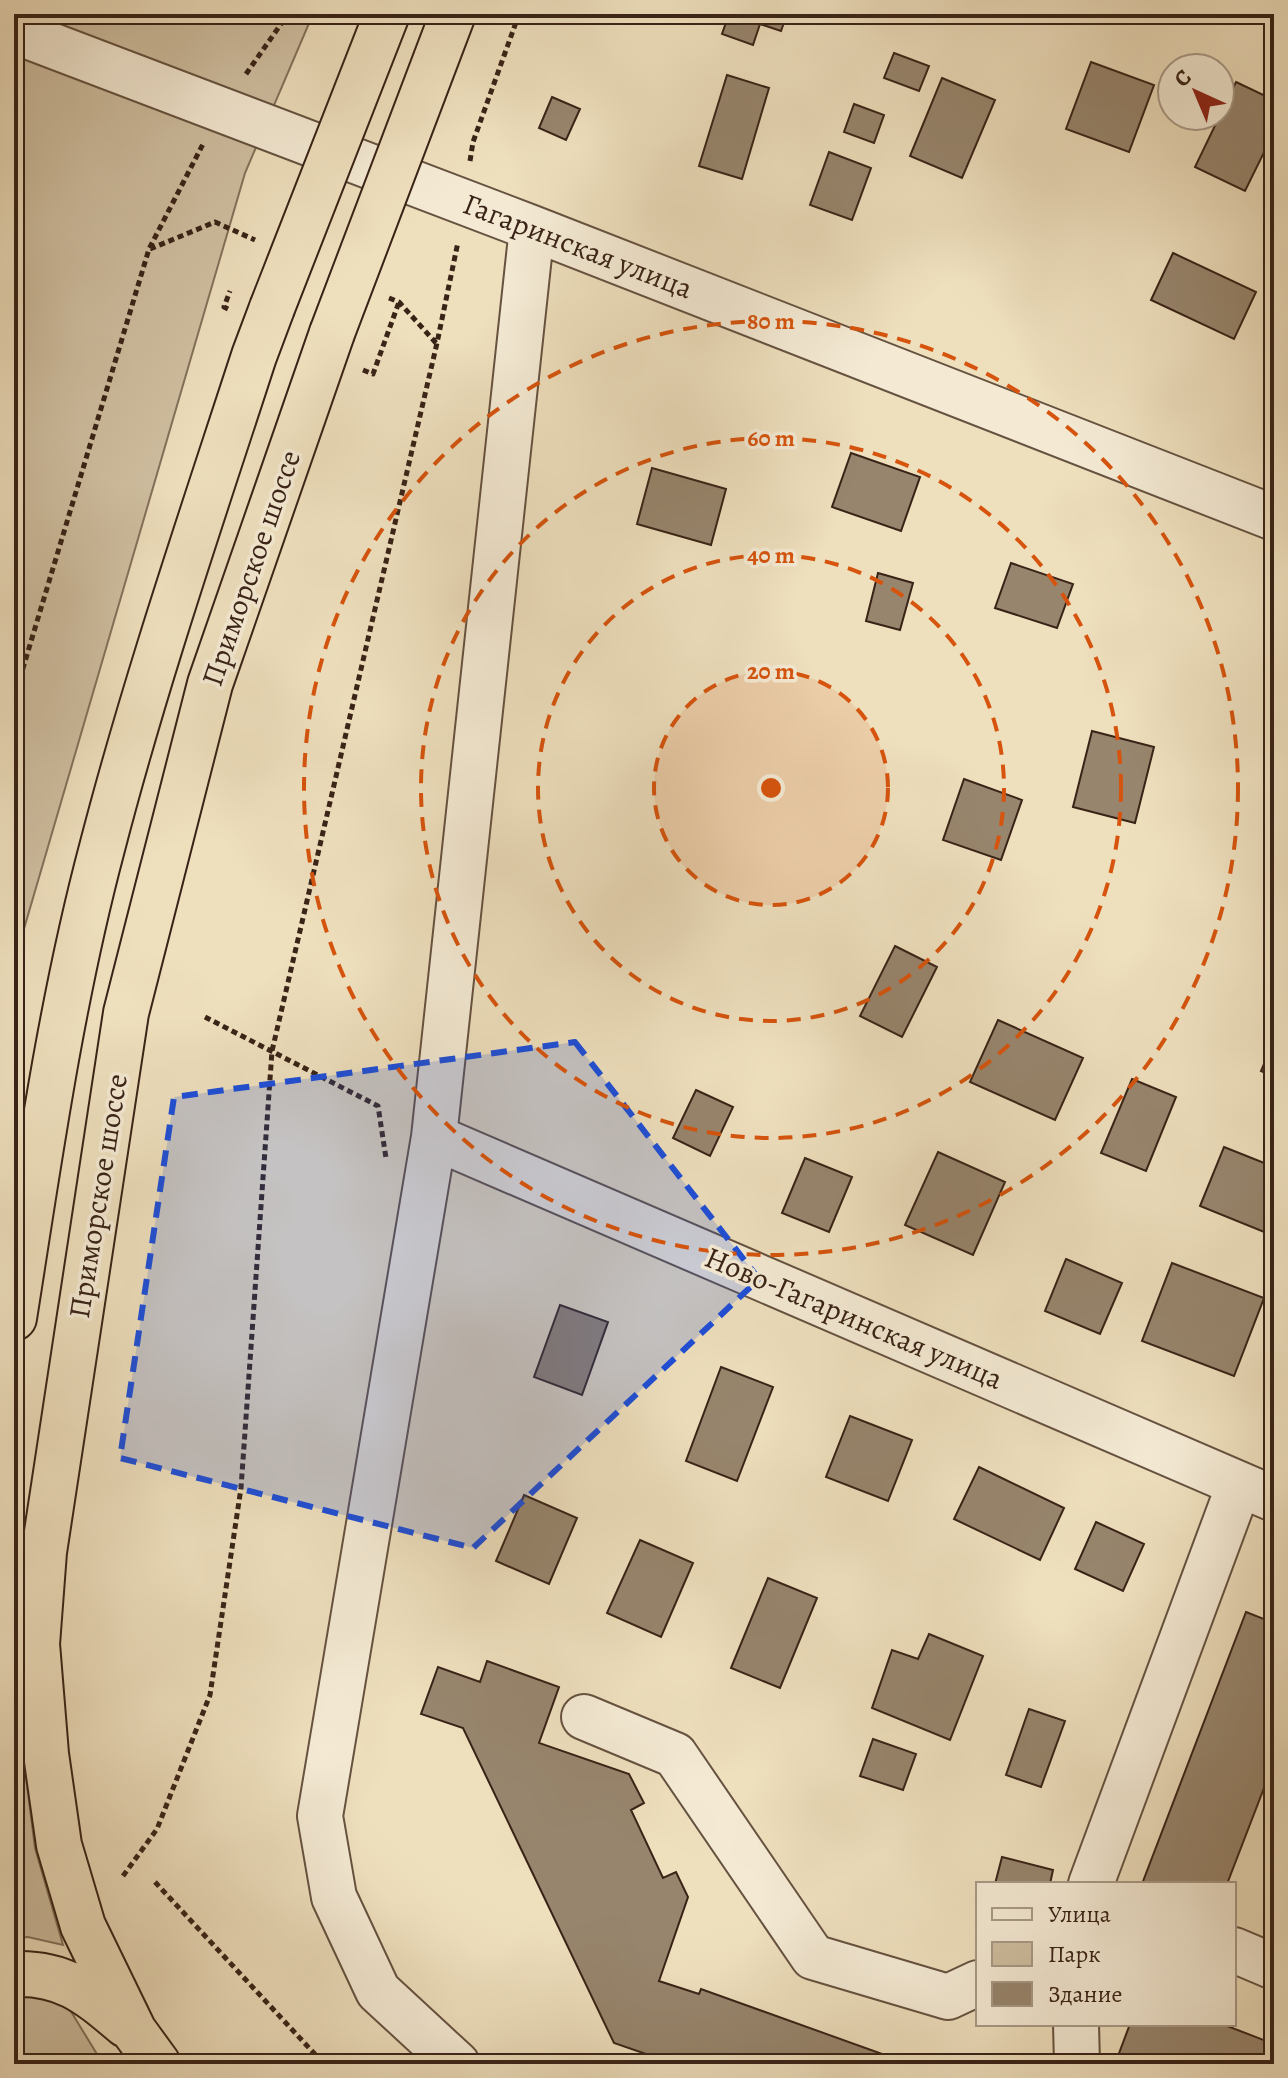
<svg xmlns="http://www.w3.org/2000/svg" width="1288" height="2078" font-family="Alegreya,serif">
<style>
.green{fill:#cfbfa1;stroke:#84715c;stroke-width:2}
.building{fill:#97856d;stroke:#392317;stroke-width:2}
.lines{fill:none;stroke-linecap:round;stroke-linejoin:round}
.minor-casing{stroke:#665240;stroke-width:48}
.highway-casing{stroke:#392317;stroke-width:48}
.path{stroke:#392317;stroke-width:5;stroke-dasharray:6 4;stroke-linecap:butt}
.minor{stroke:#f4ead4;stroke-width:44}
.highway{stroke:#eedfbd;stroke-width:44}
.highway-bridge-casing{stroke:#392317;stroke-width:48;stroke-linecap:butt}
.highway-bridge{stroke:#eedfbd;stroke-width:44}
.marked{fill:#1d4ed8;fill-opacity:0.2;stroke:#1d4ed8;stroke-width:6;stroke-dasharray:16 10;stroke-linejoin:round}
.ring{fill:none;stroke:#d6540d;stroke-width:4;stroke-dasharray:14 10}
.labels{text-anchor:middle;stroke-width:7;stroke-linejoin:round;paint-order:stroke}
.street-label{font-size:30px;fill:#392317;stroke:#f4ead4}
.centre{fill:#d6540d;stroke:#f4ead4;stroke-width:4}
.ring-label{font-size:24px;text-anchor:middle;font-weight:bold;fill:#d6540d;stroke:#f4ead4;stroke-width:7;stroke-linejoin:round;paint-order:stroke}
</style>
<rect width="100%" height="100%" fill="#eedfbd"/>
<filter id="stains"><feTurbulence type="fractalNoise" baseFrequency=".0025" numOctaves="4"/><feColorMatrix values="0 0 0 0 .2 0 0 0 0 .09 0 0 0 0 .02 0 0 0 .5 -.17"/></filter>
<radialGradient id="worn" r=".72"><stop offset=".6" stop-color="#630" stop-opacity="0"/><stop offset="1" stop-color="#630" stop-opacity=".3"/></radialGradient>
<!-- green -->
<path class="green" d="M 14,14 L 313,14 L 245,173 L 21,939 L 14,923 Z
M 14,1682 L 35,1848 L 63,1945 L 28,1937 L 14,1938 Z
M 22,1993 L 67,2005 L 103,2064 L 14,2064 L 14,1999 Z"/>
<!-- building -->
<path class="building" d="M 729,14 L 787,14 L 781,31 L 760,24 L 753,45 L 722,34 Z
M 894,53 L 929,66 L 919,91 L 884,78 Z
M 1091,62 L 1154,85 L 1129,152 L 1066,129 Z
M 727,75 L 769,88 L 742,179 L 699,166 Z
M 942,78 L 995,100 L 962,178 L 910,156 Z
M 1236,82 L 1274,100 L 1274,132 L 1245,191 L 1195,167 Z
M 552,97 L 580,109 L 566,140 L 539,128 Z
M 854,104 L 884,115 L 874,143 L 844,132 Z
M 829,152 L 871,168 L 852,220 L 810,205 Z
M 1173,253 L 1256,292 L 1234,339 L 1151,300 Z
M 851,453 L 920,477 L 901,531 L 832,507 Z
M 652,468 L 726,489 L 711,545 L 637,524 Z
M 1011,563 L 1073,584 L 1057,628 L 995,608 Z
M 878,573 L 913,583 L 900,630 L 866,621 Z
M 1092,731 L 1154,747 L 1135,823 L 1073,807 Z
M 964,779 L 1022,800 L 1001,860 L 943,840 Z
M 895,946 L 937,967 L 902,1037 L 860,1016 Z
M 998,1020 L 1083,1058 L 1055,1120 L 970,1082 Z
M 1274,1040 L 1274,1077 L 1261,1071 Z
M 1132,1079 L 1176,1097 L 1146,1171 L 1101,1153 Z
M 696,1090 L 733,1107 L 710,1156 L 673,1138 Z
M 1224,1147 L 1274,1167 L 1274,1236 L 1200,1206 Z
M 938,1152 L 1005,1182 L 973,1255 L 905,1225 Z
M 805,1158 L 852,1177 L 829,1232 L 782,1213 Z
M 1066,1259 L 1122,1283 L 1100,1334 L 1045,1311 Z
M 1172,1263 L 1264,1298 L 1234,1376 L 1142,1341 Z
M 560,1305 L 608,1322 L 582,1395 L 534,1377 Z
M 721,1367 L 773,1387 L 737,1481 L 686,1461 Z
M 850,1416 L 912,1440 L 888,1501 L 826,1477 Z
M 979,1467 L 1064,1508 L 1040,1560 L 954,1519 Z
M 524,1495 L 577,1518 L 549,1584 L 496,1561 Z
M 1096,1522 L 1144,1544 L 1123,1591 L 1075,1569 Z
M 640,1540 L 693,1563 L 661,1637 L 607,1613 Z
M 768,1578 L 817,1598 L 780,1688 L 731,1668 Z
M 1246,1612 L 1274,1623 L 1274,1762 L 1227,1884 L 1142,1884 Z
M 929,1634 L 983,1656 L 950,1740 L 872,1708 L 892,1650 L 918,1659 Z
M 487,1661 L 559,1687 L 539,1743 L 629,1774 L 644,1803 L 631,1810 L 663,1878 L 676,1872 L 688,1897 L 659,1981 L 699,1994 L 701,1989 L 910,2064 L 675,2064 L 614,2043 L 463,1728 L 421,1714 L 438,1667 L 480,1682 Z
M 1029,1709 L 1065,1721 L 1041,1787 L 1006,1775 Z
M 873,1739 L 916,1754 L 903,1790 L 860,1776 Z
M 1002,1857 L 1053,1870 L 1050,1884 L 995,1884 Z
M 1130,2024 L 1222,2024 L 1274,2044 L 1274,2064 L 1115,2064 Z"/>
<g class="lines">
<!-- minor casing -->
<g class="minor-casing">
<path id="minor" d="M 14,31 L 532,228 L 1274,518
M 434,1137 L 1274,1499
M 584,1717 L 675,1755 L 813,1957 L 948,1997 L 978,1983
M 1091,1884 L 1239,1485
M 1234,1950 L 1274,1967
M 1076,2024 L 1077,2064
M 457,2064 L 378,1991 L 334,1897 L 320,1816 L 434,1137 L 532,228"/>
</g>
<!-- highway casing -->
<g class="highway-casing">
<path id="highway" d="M 14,1318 C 39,1160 61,1002 102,848 C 145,682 201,519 254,356 L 272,308
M 14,1974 C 65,1972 89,1994 126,2025
M 158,2064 L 134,2031 L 83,1926 L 59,1845 L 46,1754 L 37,1644 L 44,1552 L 126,1013 L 210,684 L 332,333"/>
</g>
<!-- path -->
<path class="path" d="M 246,74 L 288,14
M 470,161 L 473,142 L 519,14
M 150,249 L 215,222 L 255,240
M 389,298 L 399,302 L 436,343
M 228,309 L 224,307 L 230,291
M 363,370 L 373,374 L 399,302
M 14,698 L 149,249 L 203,144
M 205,1017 L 378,1106 L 386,1158
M 123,1876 L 157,1829 L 210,1695 L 241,1488 L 272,1051 L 437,343 L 458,242
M 155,1882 L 324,2064"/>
<!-- minor -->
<use href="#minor" class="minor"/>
<!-- highway -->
<use href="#highway" class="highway"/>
<!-- highway-bridge casing -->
<g class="highway-bridge-casing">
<path id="highway-bridge" d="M 272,308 L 387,14
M 332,333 L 453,14"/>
</g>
<!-- highway-bridge -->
<use href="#highway-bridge" class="highway-bridge"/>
</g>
<!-- marked area -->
<path class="marked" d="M 575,1042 L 759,1279 L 473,1548 L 120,1458 L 174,1097 Z"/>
<!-- distance rings -->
<circle cx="771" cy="788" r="117" fill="#d6540d" fill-opacity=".12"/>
<g class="ring">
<circle cx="771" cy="788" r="117"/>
<circle cx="771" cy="788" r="233"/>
<circle cx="771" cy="788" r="350"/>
<circle cx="771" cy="788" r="467"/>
</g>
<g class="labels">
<!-- street labels -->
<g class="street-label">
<text transform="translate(578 246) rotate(21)" y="10">Гагаринская улица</text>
<text transform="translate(251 568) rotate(-71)" y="10">Приморское шоссе</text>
<text transform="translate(98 1196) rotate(-81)" y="10">Приморское шоссе</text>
<text transform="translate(854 1318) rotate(23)" y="10">Ново-Гагаринская улица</text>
</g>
</g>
<circle cx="771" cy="788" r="12" class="centre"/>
<g class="ring-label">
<text x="771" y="329">80 m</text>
<text x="771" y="446">60 m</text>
<text x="771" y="563">40 m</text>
<text x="771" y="679">20 m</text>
</g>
<!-- margin -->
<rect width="1288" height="2078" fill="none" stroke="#eedfbd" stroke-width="48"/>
<rect x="16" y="16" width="1256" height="2046" fill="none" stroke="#392317" stroke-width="4"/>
<rect x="24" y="24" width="1240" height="2030" fill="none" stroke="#392317" stroke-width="2"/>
<!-- legend -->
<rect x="976" y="1882" width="260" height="144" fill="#f4ead4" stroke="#a99a88" stroke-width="2"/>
<rect x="992" y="1908" width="40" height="12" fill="#f4ead4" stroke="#a99a88" stroke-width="2"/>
<text x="1048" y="1922" font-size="24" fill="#392317">Улица</text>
<rect x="992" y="1942" width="40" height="24" fill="#cfbfa1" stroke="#a99a88" stroke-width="2"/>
<text x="1048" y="1962" font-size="24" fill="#392317">Парк</text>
<rect x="992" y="1982" width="40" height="24" fill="#97856d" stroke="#a99a88" stroke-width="2"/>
<text x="1048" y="2002" font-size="24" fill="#392317">Здание</text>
<!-- north arrow -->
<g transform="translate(1196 92) rotate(316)"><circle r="38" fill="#f4ead4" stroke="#a99a88" stroke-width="2"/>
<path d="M0-6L14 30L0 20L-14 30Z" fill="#8f2418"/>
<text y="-12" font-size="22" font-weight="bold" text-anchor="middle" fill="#392317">С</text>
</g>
<rect width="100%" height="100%" filter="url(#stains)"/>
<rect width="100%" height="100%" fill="url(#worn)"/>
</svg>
